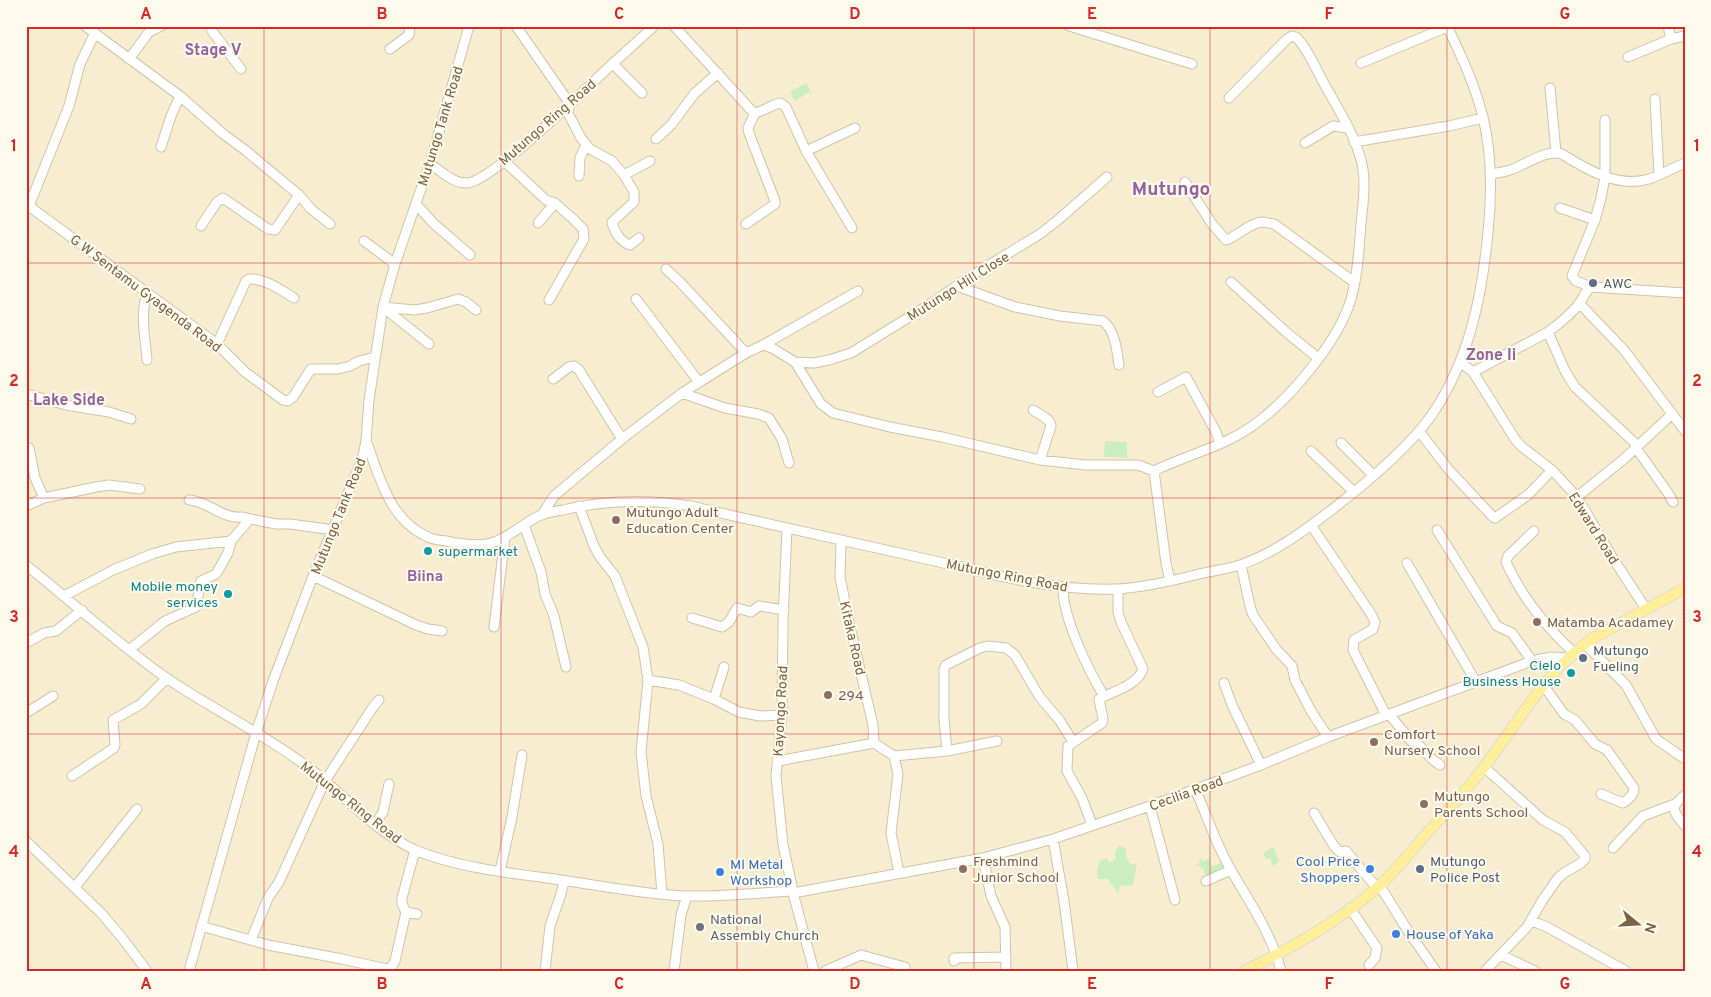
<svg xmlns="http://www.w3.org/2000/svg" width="1711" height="997" font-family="Overpass,sans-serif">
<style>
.residential{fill:#f7edd1}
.green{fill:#caeec1}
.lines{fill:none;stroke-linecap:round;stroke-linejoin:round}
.minor-casing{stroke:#d1c3a8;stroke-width:11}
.major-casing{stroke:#dfdad3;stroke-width:12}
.minor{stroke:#fff;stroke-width:9}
.major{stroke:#ffee9a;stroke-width:10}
.grid{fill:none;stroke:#d62828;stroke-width:1;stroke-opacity:0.55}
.service-dot{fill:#5c6f8a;stroke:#fffbec;stroke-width:2}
.education-dot{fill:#8d6e63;stroke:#fffbec;stroke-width:2}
.culture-dot{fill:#0f9aa8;stroke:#fffbec;stroke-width:2}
.shop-dot{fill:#3f7fe0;stroke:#fffbec;stroke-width:2}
.worship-dot{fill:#6b7280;stroke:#fffbec;stroke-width:2}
.labels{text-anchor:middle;stroke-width:4;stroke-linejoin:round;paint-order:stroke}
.street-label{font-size:14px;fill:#7a6346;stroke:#fffbec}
.service-label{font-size:14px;fill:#4e5e75;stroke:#fffbec;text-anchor:start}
.education-label{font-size:14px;fill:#785e54;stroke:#fffbec;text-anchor:start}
.culture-label{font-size:14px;fill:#0d838f;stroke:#fffbec;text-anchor:end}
.shop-label{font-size:14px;fill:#366cbe;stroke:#fffbec;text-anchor:start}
.worship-label{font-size:14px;fill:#5b616d;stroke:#fffbec;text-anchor:start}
.neighbourhood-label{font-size:15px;font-weight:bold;fill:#96619e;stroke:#fffbec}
.quarter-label{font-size:16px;font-weight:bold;fill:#96619e;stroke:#fffbec}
.district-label{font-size:19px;font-weight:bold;fill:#96619e;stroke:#fffbec}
.neatline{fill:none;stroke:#d62828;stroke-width:2}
.grid-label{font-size:16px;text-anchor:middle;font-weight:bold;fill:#d62828}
</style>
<rect width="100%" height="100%" fill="#fef9e4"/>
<!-- residential -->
<path class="residential" d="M 26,26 L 1685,26 L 1685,971 L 26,971 Z"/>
<!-- green -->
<path class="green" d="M 806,83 L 811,91 L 795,101 L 790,92 Z
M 1105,441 L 1127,442 L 1127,458 L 1104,457 Z
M 1119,845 L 1126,849 L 1126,857 L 1131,865 L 1137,863 L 1133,885 L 1120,886 L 1118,893 L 1108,879 L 1098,879 L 1097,870 L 1100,861 L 1107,858 L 1109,863 L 1115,860 L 1115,852 Z
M 1273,847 L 1279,861 L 1273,866 L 1270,858 L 1266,859 L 1263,853 Z
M 1201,857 L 1203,861 L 1210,858 L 1212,867 L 1221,862 L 1225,871 L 1207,878 L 1203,868 L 1196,865 L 1200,862 Z"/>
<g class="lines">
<!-- minor casing -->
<g class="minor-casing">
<path id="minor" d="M 85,26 L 180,96 L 222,133 L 245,150 L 299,195 L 311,209 L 330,224
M 211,26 L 212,31 L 241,69
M 516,26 L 570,104 L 568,113 L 581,138 L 590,149 L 612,161 L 624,175 L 634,192 L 634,202 L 612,222 C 614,232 621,242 630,245 L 639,238
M 674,26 L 751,110 L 755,113 C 764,111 771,105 780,103 L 786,107 L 806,151 L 855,128
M 1069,26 L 1192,64
M 1671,39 L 1685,36
M 390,49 L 409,35 L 410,26
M 1628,57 L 1671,39 L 1668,26
M 129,59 L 149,32 L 161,26
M 1361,63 L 1447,27
M 613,64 L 642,93
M 1550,88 L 1556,152
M 1655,99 L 1659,175
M 656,139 L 671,125 L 695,93 L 718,73
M 1354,142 L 1449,126 L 1483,118
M 1305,143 L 1333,126 L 1348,128
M 161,147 L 171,116 L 180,96
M 806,151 L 852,228
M 504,161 L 546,200 L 555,203 L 573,219 L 583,229 L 584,239 L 549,300
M 430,164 C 441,171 454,184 467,183 C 491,182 589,86 611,65 C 626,52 640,39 654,26
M 1491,174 C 1497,173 1504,172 1510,170 C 1526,165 1545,149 1562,154 C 1587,170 1618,188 1649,179 C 1661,175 1673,168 1685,163
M 624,175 L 650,161
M 579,176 L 580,158 L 586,145
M 1185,182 L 1212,224 L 1226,240 C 1238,236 1249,223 1262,222 C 1266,222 1271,224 1274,224 L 1354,282
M 26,204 L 217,344 L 245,372 L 283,400 L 288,401 L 293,397 L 311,369 L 338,369 L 350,366 L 359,361 L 375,357
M 416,204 L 433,223 L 470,255
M 29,206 L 69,106 L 80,64 L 95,33
M 1560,208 L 1595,220
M 538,223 L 555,203
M 746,224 L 775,204 L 775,201 L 749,133 L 748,128 L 755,113
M 201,226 L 217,202 L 223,198 L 268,229 L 275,230 L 299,195
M 364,241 L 395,264
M 666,269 L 680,282 L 746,353
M 1231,282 L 1286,332 L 1318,358
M 957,286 L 1015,307 L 1060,316 L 1103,321 C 1115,330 1117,351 1119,365
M 1591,287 L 1576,281 L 1572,276 L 1595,220 L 1601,198 L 1605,177 L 1605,120
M 147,293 C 140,314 145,337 147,360
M 636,299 L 699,382
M 1579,303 L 1624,350 L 1685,431
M 217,344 L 246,281 L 249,279 C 264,278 281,290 294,298
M 429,344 L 383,307 L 414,310 L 427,308 L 458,299 L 466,302 L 476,310
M 763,345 L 858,291
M 795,362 L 821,404 L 833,413 L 890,427 L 942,437 L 1040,460 L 1086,465 L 1138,465 L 1154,471 C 1188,454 1228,446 1259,421 C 1293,395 1339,340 1351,299 C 1358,275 1359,248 1361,224 C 1363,205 1366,182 1362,164 C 1356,137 1340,112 1327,89 C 1317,72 1309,50 1296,37 L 1292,36 L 1287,39 L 1229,98
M 1460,362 L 1473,372 L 1515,439 L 1521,446 L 1552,470 L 1577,497 L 1614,560 L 1646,609
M 1473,372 L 1548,332
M 553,379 L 569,367 L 574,366 L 579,370 L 622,439
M 1158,392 L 1186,377 L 1216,432 L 1220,444
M 682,393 L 725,408 L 758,414 L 769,418 L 782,439 L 789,463
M 26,394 L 66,405 L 109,412 L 131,419
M 1033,410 C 1040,415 1050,418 1051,426 L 1040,460
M 1419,431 L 1449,470 L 1493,517 L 1495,518 L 1528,495 L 1552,470
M 366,441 C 380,477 389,520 428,537 C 433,540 440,540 446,541 C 460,544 478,547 491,543 C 510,538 524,522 541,515 C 548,512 556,511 563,510 C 605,500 649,499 691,506 C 772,525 853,543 935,561 C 995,575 1052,591 1115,589 C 1143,588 1172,581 1199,574 C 1213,571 1227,569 1240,565 C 1275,553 1305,530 1334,508 C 1365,484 1408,448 1431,416 C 1469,361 1482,297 1488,232 C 1492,194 1492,154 1483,117 C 1475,85 1461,55 1447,26
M 1341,443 L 1373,475
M 1638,446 L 1575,387 L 1565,371 L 1548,332 C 1559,324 1570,315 1579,304 C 1583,298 1585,292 1591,287 L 1685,293
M 29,448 L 35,478 L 44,498
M 1636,448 L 1668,493 L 1673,502
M 1311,451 L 1354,492
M 1154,471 L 1166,563 L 1170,581
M 1577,497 L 1625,458 L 1671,415
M 189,500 C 208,501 222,519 241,517 L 276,524 L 290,524 L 334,530
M 26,506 L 44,498 L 96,487 L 109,485 L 140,489
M 579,506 L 594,546 L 600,557 L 615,576 L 643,647 L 648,680 L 641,752 L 646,796 L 658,844 L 662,894
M 542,515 L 554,496 L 622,439 L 682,393 L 746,353 L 763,345 L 772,348 L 795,362 L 814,363 L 829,360 L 851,353 L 932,303 L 971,276 L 1040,234 L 1058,220 L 1107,177
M 524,525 L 541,572 L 545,594 L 554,616 L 566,667
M 1311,525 L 1371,614 L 1375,622 L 1373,629 L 1354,640 L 1353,650 L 1386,715
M 787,529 L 783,621 L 782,715 L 776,776 L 783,845 L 793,891
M 1437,530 L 1497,626 L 1512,633 L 1532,661
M 1534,531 L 1508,556 L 1506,562 C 1522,598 1546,627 1575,654
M 841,541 L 840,577 L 850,627 L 873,725 L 874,743 L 894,756 L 898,774 L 891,833 L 899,873
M 1407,563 L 1476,682
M 26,565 C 72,602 117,643 165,677 C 210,708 261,732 305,765 C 342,792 372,830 415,850 C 453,866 506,873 547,878 C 593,884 638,894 685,896 C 721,897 757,893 793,891 L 793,893 L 983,858 L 1053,839 L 1150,806 L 1261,765 L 1328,737 L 1532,661 L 1551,657 L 1570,658
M 1241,565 L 1250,606 L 1253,615 L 1276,649 L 1292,666 L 1295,680 L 1311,711 L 1328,737
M 313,576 L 416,625 L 428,629 L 442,631
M 1063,588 C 1063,618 1088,670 1104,696
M 64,596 L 113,570 L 152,554 L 176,547 L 231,541 L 249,520
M 692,618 L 722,627 L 729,622 L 737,608 L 751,612 L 759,606 L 784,610
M 494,627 L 505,537
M 26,643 L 44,633 L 56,631 L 82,610
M 1585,644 L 1626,685 L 1656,739 L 1685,759
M 129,650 L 165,621 L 196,607 L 201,581 L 216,574 L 228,553 L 232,539
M 648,680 L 679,685 L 714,699 L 739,712 L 760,716 L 782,715
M 1224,683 L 1232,705 L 1261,765
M 1544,686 L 1564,714 L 1575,720 L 1595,744 L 1607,750 L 1634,788 C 1634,795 1629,799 1623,803 L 1601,794
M 714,699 L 724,667
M 26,713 L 53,696
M 1389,714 L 1411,741 L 1417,743 L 1433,760 L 1440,765
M 947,751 L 997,741
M 894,756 L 947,751 L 944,719 L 944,669 L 946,665 L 980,648 L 988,646 L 1006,648 L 1015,655 L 1039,696 L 1060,721 L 1073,742
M 778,761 L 874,743
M 1484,767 L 1543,820 L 1565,832 L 1585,856 L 1585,859 L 1581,863 L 1564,873 L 1558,878 L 1542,901 L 1527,927 L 1485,971
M 72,776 L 114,748 L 115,745 L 113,720 L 141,704 L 167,678
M 1195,789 C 1205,811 1213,835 1224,857 C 1244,896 1270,927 1281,971
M 1685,795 C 1668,808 1674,812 1685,826
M 1150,806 L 1175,900
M 1314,813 L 1334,846 L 1340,852 L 1346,851 L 1377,888
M 375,824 L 383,812 L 389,784
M 1092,825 L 1082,798 L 1067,771 L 1068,746 L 1102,723 L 1103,719 L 1099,699 C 1113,691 1137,686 1143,669 L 1121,622 L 1118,612 L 1118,589
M 1053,839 L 1064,901 L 1073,971
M 26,841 L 102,914 L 123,939 L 147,971
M 1613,848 L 1643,816 L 1675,804
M 983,858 L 991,896 L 1005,927 L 1006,971
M 500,871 L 512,817 L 522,755
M 1206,881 L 1231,870
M 1380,886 L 1408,931 L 1436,971
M 75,887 L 137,809
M 793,893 L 814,971
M 1350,908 L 1377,948 L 1375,958 L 1369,965
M 406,912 L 417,914
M 1532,921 L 1547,927 L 1626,971
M 201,926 L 268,945 L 342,959 L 387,969 L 392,966 L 395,961 L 406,912 L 402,904 L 402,898 L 415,850
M 251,940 L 268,898 L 279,882 L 325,781 L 373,707 L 379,700
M 1501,955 L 1535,971
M 954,961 L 954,958 L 1006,957
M 189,971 L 256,733 L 273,681 L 313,576 L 362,460 L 366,441 L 369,400 L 383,307 L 395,264 L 431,160 L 469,26
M 545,971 L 550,926 L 561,894 L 564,881
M 674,971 L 681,915 L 687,896
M 825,971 L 861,955 L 905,967"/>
</g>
<!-- major casing -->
<g class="major-casing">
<path id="major" d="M 1244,971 C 1290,949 1341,920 1379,886 C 1394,873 1407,856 1420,841 C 1442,816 1465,793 1485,766 C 1517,724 1549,666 1595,637 L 1685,588"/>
</g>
<!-- minor -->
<use href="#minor" class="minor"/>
<!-- major -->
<use href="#major" class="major"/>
</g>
<!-- grid -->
<path class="grid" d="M 264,26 L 264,971M 501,26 L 501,971M 737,26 L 737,971M 974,26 L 974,971M 1210,26 L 1210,971M 1447,26 L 1447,971M 26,263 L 1685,263M 26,498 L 1685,498M 26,734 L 1685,734"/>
<!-- markers -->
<g class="service-dot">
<circle cx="1593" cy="283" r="5"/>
<circle cx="1583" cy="658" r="5"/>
<circle cx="1420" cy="869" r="5"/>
</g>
<g class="education-dot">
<circle cx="616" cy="520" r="5"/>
<circle cx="1537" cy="622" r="5"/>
<circle cx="828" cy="695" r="5"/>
<circle cx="1374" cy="742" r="5"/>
<circle cx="1424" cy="804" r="5"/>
<circle cx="963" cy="869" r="5"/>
</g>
<g class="culture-dot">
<circle cx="428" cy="551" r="5"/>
<circle cx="228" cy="594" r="5"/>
<circle cx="1571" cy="673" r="5"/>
</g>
<g class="shop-dot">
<circle cx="1370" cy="869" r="5"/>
<circle cx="720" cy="872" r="5"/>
<circle cx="1396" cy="934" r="5"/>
</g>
<circle class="worship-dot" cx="700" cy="927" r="5"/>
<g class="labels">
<!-- street labels -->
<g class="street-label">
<text transform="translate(547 122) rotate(-41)" y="5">Mutungo Ring Road</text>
<text transform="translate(440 126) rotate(-73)" y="5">Mutungo Tank Road</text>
<text transform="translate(958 286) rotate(-32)" y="5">Mutungo Hill Close</text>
<text transform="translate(146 293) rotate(37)" y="5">G W Sentamu Gyagenda Road</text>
<text transform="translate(338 516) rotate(-68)" y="5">Mutungo Tank Road</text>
<text transform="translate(1594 528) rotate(58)" y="5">Edward Road</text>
<text transform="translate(1007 575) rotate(11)" y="5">Mutungo Ring Road</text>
<text transform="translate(853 638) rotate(77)" y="5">Kitaka Road</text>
<text transform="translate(780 711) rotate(-87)" y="5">Kayongo Road</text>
<text transform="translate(1186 793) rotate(-20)" y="5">Cecilia Road</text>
<text transform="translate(351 802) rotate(38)" y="5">Mutungo Ring Road</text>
</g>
<!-- service labels -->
<g class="service-label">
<text x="1603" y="288">AWC</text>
<text x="1593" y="655">Mutungo<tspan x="1593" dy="16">Fueling</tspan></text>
<text x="1430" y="866">Mutungo<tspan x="1430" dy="16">Police Post</tspan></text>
</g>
<!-- education labels -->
<g class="education-label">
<text x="626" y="517">Mutungo Adult<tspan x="626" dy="16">Education Center</tspan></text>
<text x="1547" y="627">Matamba Acadamey</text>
<text x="838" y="700">294</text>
<text x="1384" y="739">Comfort<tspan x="1384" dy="16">Nursery School</tspan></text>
<text x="1434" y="801">Mutungo<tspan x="1434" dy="16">Parents School</tspan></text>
<text x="973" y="866">Freshmind<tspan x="973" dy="16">Junior School</tspan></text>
</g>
<!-- culture labels -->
<g class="culture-label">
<text x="438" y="556" text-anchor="start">supermarket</text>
<text x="218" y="591">Mobile money<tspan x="218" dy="16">services</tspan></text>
<text x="1561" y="670">Cielo<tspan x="1561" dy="16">Business House</tspan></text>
</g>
<!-- shop labels -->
<g class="shop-label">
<text x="1360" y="866" text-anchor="end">Cool Price<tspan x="1360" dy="16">Shoppers</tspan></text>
<text x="730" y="869">Ml Metal<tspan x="730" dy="16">Workshop</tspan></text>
<text x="1406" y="939">House of Yaka</text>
</g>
<!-- worship labels -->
<g class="worship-label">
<text x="710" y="924">National<tspan x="710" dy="16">Assembly Church</tspan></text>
</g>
<!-- neighbourhood labels -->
<g class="neighbourhood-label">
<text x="425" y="581">Biina</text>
</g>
<!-- quarter labels -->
<g class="quarter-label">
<text x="213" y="55">Stage V</text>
<text x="1491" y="360">Zone Ii</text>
<text x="69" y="405">Lake Side</text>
</g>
<!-- district labels -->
<g class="district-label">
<text x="1171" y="195">Mutungo</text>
</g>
</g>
<!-- border -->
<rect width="1711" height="997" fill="none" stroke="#fffbec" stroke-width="55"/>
<!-- north arrow -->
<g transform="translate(1638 924) rotate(108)" stroke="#fffbec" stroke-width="4" paint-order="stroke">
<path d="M0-4L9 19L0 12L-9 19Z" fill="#7a6346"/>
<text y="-8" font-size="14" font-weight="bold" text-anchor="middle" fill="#7a6346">N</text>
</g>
<rect x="28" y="28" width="1656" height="942" class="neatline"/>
<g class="grid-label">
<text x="146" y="19">A</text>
<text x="382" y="19">B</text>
<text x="619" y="19">C</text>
<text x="855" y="19">D</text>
<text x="1092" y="19">E</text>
<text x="1329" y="19">F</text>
<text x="1565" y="19">G</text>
<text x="14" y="151">1</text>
<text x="1697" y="151">1</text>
<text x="14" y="386">2</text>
<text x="1697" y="386">2</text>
<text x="14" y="622">3</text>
<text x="1697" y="622">3</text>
<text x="14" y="857">4</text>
<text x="1697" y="857">4</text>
<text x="146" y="989">A</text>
<text x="382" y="989">B</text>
<text x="619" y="989">C</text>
<text x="855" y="989">D</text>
<text x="1092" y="989">E</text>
<text x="1329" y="989">F</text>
<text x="1565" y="989">G</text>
</g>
</svg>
